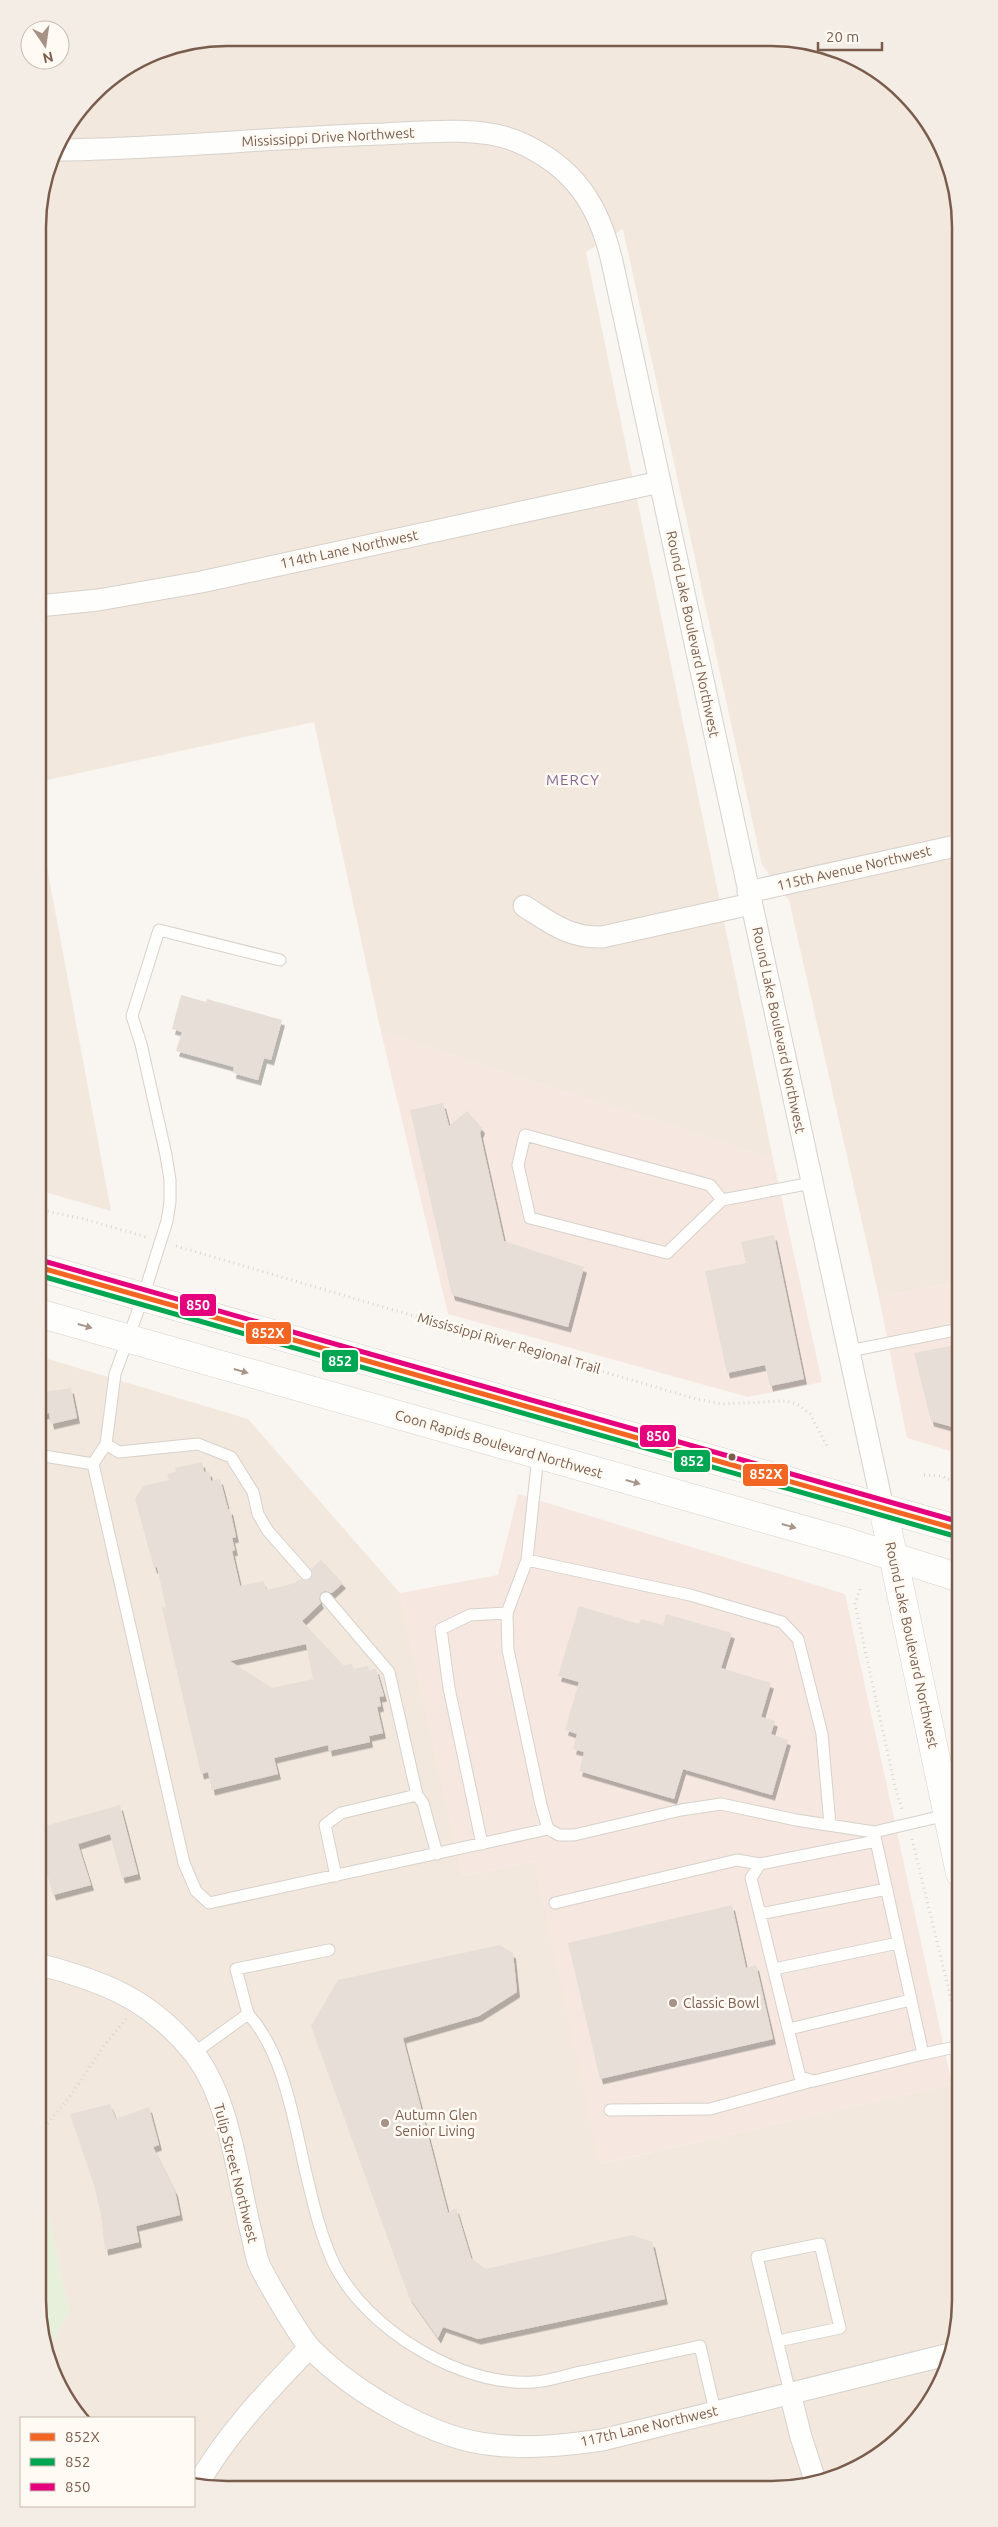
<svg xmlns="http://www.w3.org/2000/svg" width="998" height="2527" font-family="Ubuntu,sans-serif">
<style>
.residential{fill:#f2e8de}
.commercial{fill:#f6e8e1}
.green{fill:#e7f0db}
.building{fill:#e6ded7;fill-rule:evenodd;filter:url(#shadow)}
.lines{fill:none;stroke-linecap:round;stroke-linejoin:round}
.lane-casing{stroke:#d7d1cb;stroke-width:13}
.street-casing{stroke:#d7d1cb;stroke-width:23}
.secondary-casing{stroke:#d9d2cb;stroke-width:29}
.path{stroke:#dcd5d0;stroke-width:3;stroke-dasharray:1 4;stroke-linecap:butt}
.lane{stroke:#fefefd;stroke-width:11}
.street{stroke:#fefefd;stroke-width:21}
.secondary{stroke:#fefefd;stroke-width:28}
.bus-1-casing{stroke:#fffaf3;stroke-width:9}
.bus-2-casing{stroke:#fffaf3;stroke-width:9}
.bus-3-casing{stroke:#fffaf3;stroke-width:9}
.bus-1{stroke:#f26522;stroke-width:5}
.bus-2{stroke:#00a651;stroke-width:5}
.bus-3{stroke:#e5007d;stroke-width:5}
.oneway{fill:#a8958b}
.bus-dot{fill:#7a5c4d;stroke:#fffaf3;stroke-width:2}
.poi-dot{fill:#a69286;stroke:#fffaf3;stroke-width:2}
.labels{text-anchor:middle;stroke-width:5;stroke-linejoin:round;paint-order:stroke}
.street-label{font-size:14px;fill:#7a5c4d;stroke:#fffaf3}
.poi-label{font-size:14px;fill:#7a5c4d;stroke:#fffaf3;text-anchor:start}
.neighbourhood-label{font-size:15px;letter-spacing:1px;fill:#846695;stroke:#fffaf3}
.rim{fill:none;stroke:#7a5c4d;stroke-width:2.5}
.line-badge{stroke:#fffaf3;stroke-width:2}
.badge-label{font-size:14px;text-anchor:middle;font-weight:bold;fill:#fff}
</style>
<defs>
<filter id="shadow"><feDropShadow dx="3" dy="5.5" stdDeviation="0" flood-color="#0004"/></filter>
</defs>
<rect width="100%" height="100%" fill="#f9f5f0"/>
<!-- residential -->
<path class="residential" d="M 227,38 L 807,41 L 855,57 L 905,93 L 935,133 L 954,178 L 960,227 L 960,1281 L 879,1297 L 789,900 L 762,865 L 623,229 L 586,252 L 773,1159 L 381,1032 L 314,722 L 38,782 L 38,215 L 57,144 L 102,85 L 155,52 Z
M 38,819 L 111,1211 L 38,1190 Z
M 38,1356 L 248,1419 L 400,1593 L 463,1876 L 535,1861 L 601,2164 L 952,2084 L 960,2119 L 960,2312 L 946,2372 L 914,2425 L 866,2464 L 819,2483 L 194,2486 L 194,2418 L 81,2418 L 63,2394 L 46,2353 L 69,2311 L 38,2168 Z"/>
<!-- commercial -->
<path class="commercial" d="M 381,1032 L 773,1159 L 822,1382 L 748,1397 L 448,1314 Z
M 960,1281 L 960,1454 L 907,1438 L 879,1297 Z
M 518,1494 L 845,1594 L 952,2084 L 600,2164 L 535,1861 L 463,1876 L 400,1593 L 498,1575 Z"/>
<!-- green -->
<path class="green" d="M 38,2168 L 69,2311 L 46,2353 L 38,2300 Z"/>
<!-- building -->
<path class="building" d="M 181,995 L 206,1002 L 207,999 L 282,1020 L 271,1060 L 264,1058 L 258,1080 L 233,1073 L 234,1067 L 176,1051 L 182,1032 L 172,1029 Z
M 443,1103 L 449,1126 L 467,1111 L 482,1128 L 480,1133 L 504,1241 L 584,1267 L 568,1327 L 452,1295 L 410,1110 Z
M 774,1235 L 804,1379 L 770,1386 L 765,1365 L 727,1373 L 705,1271 L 746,1263 L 741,1242 Z
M 960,1344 L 960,1429 L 931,1421 L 914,1353 Z
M 71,1388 L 77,1418 L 51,1424 L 49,1413 L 38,1415 L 38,1393 Z
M 202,1462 L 204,1472 L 209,1471 L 211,1481 L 220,1479 L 228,1509 L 230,1509 L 236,1537 L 232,1538 L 235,1550 L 232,1551 L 240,1586 L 263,1581 L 267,1590 L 295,1583 L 300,1579 L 308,1581 L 313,1576 L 311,1569 L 321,1560 L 343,1583 L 332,1593 L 325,1591 L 321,1593 L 319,1599 L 321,1603 L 302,1621 L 343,1665 L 352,1664 L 353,1669 L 368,1666 L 369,1670 L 376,1669 L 384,1696 L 379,1697 L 381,1706 L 377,1707 L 383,1733 L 369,1736 L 370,1742 L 329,1751 L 328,1745 L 274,1758 L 278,1774 L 212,1790 L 208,1772 L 201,1774 L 162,1608 L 166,1607 L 157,1567 L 154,1568 L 135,1499 L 143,1486 L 169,1480 L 167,1474 L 176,1472 L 175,1468 ZM 306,1644 L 313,1679 L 272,1688 L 230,1661 Z
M 579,1606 L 639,1624 L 641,1619 L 663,1625 L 666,1614 L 732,1633 L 721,1668 L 771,1683 L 761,1717 L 775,1721 L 771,1734 L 788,1740 L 772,1795 L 683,1769 L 674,1799 L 579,1771 L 584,1752 L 573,1749 L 577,1734 L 565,1730 L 579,1682 L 558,1676 Z
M 120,1805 L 138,1874 L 122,1878 L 110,1834 L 78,1844 L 91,1885 L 53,1895 L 42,1856 L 38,1857 L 38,1828 Z
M 732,1905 L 746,1968 L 756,1965 L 773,2039 L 600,2079 L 568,1943 Z
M 500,1945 L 513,1953 L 517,1992 L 479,2016 L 403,2038 L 448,2213 L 456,2208 L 471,2258 L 486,2269 L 632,2235 L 652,2242 L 665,2299 L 478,2339 L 443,2327 L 438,2338 L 409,2297 L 311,2026 L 338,1980 Z
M 110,2104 L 116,2119 L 149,2107 L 159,2145 L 153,2147 L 175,2191 L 180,2215 L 136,2226 L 139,2242 L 105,2250 L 101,2215 L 94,2185 L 70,2114 Z"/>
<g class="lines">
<!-- lane casing -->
<g class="lane-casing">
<path id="lane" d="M 280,960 L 159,930 L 132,1016 L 141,1044 L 166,1155 L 170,1180 L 170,1202 L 167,1221 L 143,1297 L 115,1374 L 106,1444 L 119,1452 L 198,1444 L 231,1457 L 253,1492 L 258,1514 L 268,1531 L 306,1574
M 722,1200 L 710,1185 L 525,1135 L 518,1165 L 530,1218 L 667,1253 L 722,1200 L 812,1183
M 849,1351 L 960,1329
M 106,1444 L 93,1464 L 184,1863 L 196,1891 L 209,1903 L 548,1829
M 38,1455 L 93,1464
M 538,1455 L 527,1560 L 507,1613 L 508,1650 L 541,1805 L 548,1829 L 559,1835 L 574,1835 L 681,1810 L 721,1804 L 796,1820 L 874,1832
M 527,1560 L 690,1595 L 782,1622 L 798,1639 L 822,1734 L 830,1825
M 326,1598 L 389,1672 L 417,1795
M 947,1815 L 874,1832 L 923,2054 L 960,2046
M 876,1841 L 760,1864 L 751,1878 L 800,2077 L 814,2081 L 923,2054
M 482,1844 L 449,1688 L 441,1629 L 470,1615 L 507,1613
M 336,1876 L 325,1825 L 341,1813 L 417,1795 L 423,1803 L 437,1854
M 555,1903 L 737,1860 L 760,1864
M 760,1914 L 887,1889
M 774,1969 L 898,1943
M 248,2014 L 236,1969 L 329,1950
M 789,2029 L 911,2000
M 194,2053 L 248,2014 C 283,2051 294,2121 305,2169 C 313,2202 320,2235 335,2266 C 368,2330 461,2387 534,2382 C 551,2381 569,2374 586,2371 C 624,2363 662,2354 700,2346 L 715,2411
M 610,2110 L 710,2109 L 812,2081
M 778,2341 L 840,2328 L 820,2244 L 757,2257 L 790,2393"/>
</g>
<!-- street casing -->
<g class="street-casing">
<path id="street" d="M 55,150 C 165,149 275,137 384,134 C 424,132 479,126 516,141 C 575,166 600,206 613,266 L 883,1508
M 38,606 L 98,600 L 201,582 L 660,482
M 748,892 L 960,845
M 524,906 C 551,923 569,938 602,937 L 751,904
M 38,1964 C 102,1981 149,1998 193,2052 C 230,2098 237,2176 251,2232 C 254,2242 255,2254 259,2264 C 265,2278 301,2339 311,2349 C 354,2392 433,2440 495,2445 C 531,2449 566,2445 602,2440 L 950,2354
M 790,2393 L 801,2437 L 816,2483
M 197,2486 C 226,2434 269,2390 309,2348"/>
</g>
<!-- secondary casing -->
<g class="secondary-casing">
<path id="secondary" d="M 38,1267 L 960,1530
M 38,1313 L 847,1542 L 960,1578
M 883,1508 L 960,1873"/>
</g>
<!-- path -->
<path class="path" d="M 38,1209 L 88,1220 L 146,1237
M 176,1246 L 696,1399 L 723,1404 L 786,1401 L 797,1404 L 810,1414 L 827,1446
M 924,1475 L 941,1476 L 960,1484
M 860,1589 L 855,1604 L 896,1791 L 902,1809
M 912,1839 L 959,2032
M 38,2135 L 71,2095 L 104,2046 L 126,2019"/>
<!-- lane -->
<use href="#lane" class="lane"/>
<!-- street -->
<use href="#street" class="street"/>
<!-- secondary -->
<use href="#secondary" class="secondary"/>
<!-- bus-1 casing -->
<g class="bus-1-casing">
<path id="bus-1" d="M 38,1267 L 960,1530"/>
</g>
<!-- bus-2 casing -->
<g class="bus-2-casing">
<path id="bus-2" d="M 38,1275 L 958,1537"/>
</g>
<!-- bus-3 casing -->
<g class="bus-3-casing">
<path id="bus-3" d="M 40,1260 L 960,1522"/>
</g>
<!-- bus-1 -->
<use href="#bus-1" class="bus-1"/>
<!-- bus-2 -->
<use href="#bus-2" class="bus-2"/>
<!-- bus-3 -->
<use href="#bus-3" class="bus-3"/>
</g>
<!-- one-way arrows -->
<defs><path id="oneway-solid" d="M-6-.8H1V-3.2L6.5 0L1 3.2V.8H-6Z" transform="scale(1.25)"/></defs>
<g class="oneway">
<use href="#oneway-solid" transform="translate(85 1326) rotate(16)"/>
<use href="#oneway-solid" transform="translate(241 1371) rotate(16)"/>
<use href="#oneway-solid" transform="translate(633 1482) rotate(16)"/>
<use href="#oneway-solid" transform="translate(789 1526) rotate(16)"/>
</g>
<!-- markers -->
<circle class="bus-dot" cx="732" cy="1457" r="4.5"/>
<g class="poi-dot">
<circle cx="673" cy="2003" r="5"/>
<circle cx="385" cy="2123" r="5"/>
</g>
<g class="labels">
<!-- street labels -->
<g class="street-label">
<text transform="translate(328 137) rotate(-3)" y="5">Mississippi Drive Northwest</text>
<text transform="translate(349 549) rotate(-12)" y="5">114th Lane Northwest</text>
<text transform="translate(693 634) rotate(78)" y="5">Round Lake Boulevard Northwest</text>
<text transform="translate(854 868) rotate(-13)" y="5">115th Avenue Northwest</text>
<text transform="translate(779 1030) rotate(78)" y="5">Round Lake Boulevard Northwest</text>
<text transform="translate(509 1343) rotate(16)" y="5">Mississippi River Regional Trail</text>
<text transform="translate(499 1444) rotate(16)" y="5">Coon Rapids Boulevard Northwest</text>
<text transform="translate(912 1645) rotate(78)" y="5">Round Lake Boulevard Northwest</text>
<text transform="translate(236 2173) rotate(76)" y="5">Tulip Street Northwest</text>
<text transform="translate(649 2426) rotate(-13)" y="5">117th Lane Northwest</text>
</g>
<!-- poi labels -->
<g class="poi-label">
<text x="683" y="2008">Classic Bowl</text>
<text x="395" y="2120">Autumn Glen<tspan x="395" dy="16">Senior Living</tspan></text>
</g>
<!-- neighbourhood labels -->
<g class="neighbourhood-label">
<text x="573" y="785">MERCY</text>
</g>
</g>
<!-- crop -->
<path d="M0 0H998V2527H0ZM227 46H771A181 181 0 0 1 952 227V2300A181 181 0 0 1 771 2481H227A181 181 0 0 1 46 2300V227A181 181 0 0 1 227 46Z" fill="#f4ede6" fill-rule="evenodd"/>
<path class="rim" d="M227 46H771A181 181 0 0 1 952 227V2300A181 181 0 0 1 771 2481H227A181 181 0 0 1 46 2300V227A181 181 0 0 1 227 46Z"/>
<g class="line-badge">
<rect x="179" y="1293" width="38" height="24" rx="5" fill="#e5007d"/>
<rect x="245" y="1321" width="47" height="24" rx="5" fill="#f26522"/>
<rect x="321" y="1349" width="38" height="24" rx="5" fill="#00a651"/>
<rect x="639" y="1424" width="38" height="24" rx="5" fill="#e5007d"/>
<rect x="673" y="1449" width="38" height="24" rx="5" fill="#00a651"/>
<rect x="742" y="1463" width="47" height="24" rx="5" fill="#f26522"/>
</g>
<g class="badge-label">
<text x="198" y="1310">850</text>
<text x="268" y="1338">852X</text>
<text x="340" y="1366">852</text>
<text x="658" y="1441">850</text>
<text x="692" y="1466">852</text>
<text x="766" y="1479">852X</text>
</g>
<!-- legend -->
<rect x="20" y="2417" width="175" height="90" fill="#fffaf3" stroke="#cabbb1"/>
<rect x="30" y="2433" width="25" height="8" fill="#f26522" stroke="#cabbb1"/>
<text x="65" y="2442" font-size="15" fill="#7a5c4d">852X</text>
<rect x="30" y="2458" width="25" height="8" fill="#00a651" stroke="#cabbb1"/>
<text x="65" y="2467" font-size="15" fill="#7a5c4d">852</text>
<rect x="30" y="2483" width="25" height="8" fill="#e5007d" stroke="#cabbb1"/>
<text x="65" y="2492" font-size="15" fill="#7a5c4d">850</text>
<!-- north arrow -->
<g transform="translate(45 45) rotate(167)"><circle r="24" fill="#fffaf3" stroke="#cabbb1"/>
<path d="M0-4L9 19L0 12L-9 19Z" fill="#a69286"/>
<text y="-8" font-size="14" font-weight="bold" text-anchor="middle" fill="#7a5c4d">N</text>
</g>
<!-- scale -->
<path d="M818 42v8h64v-8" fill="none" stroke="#7a5c4d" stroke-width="2.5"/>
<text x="826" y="42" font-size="15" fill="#7a5c4d" stroke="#fffaf3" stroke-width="4" paint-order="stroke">20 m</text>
</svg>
